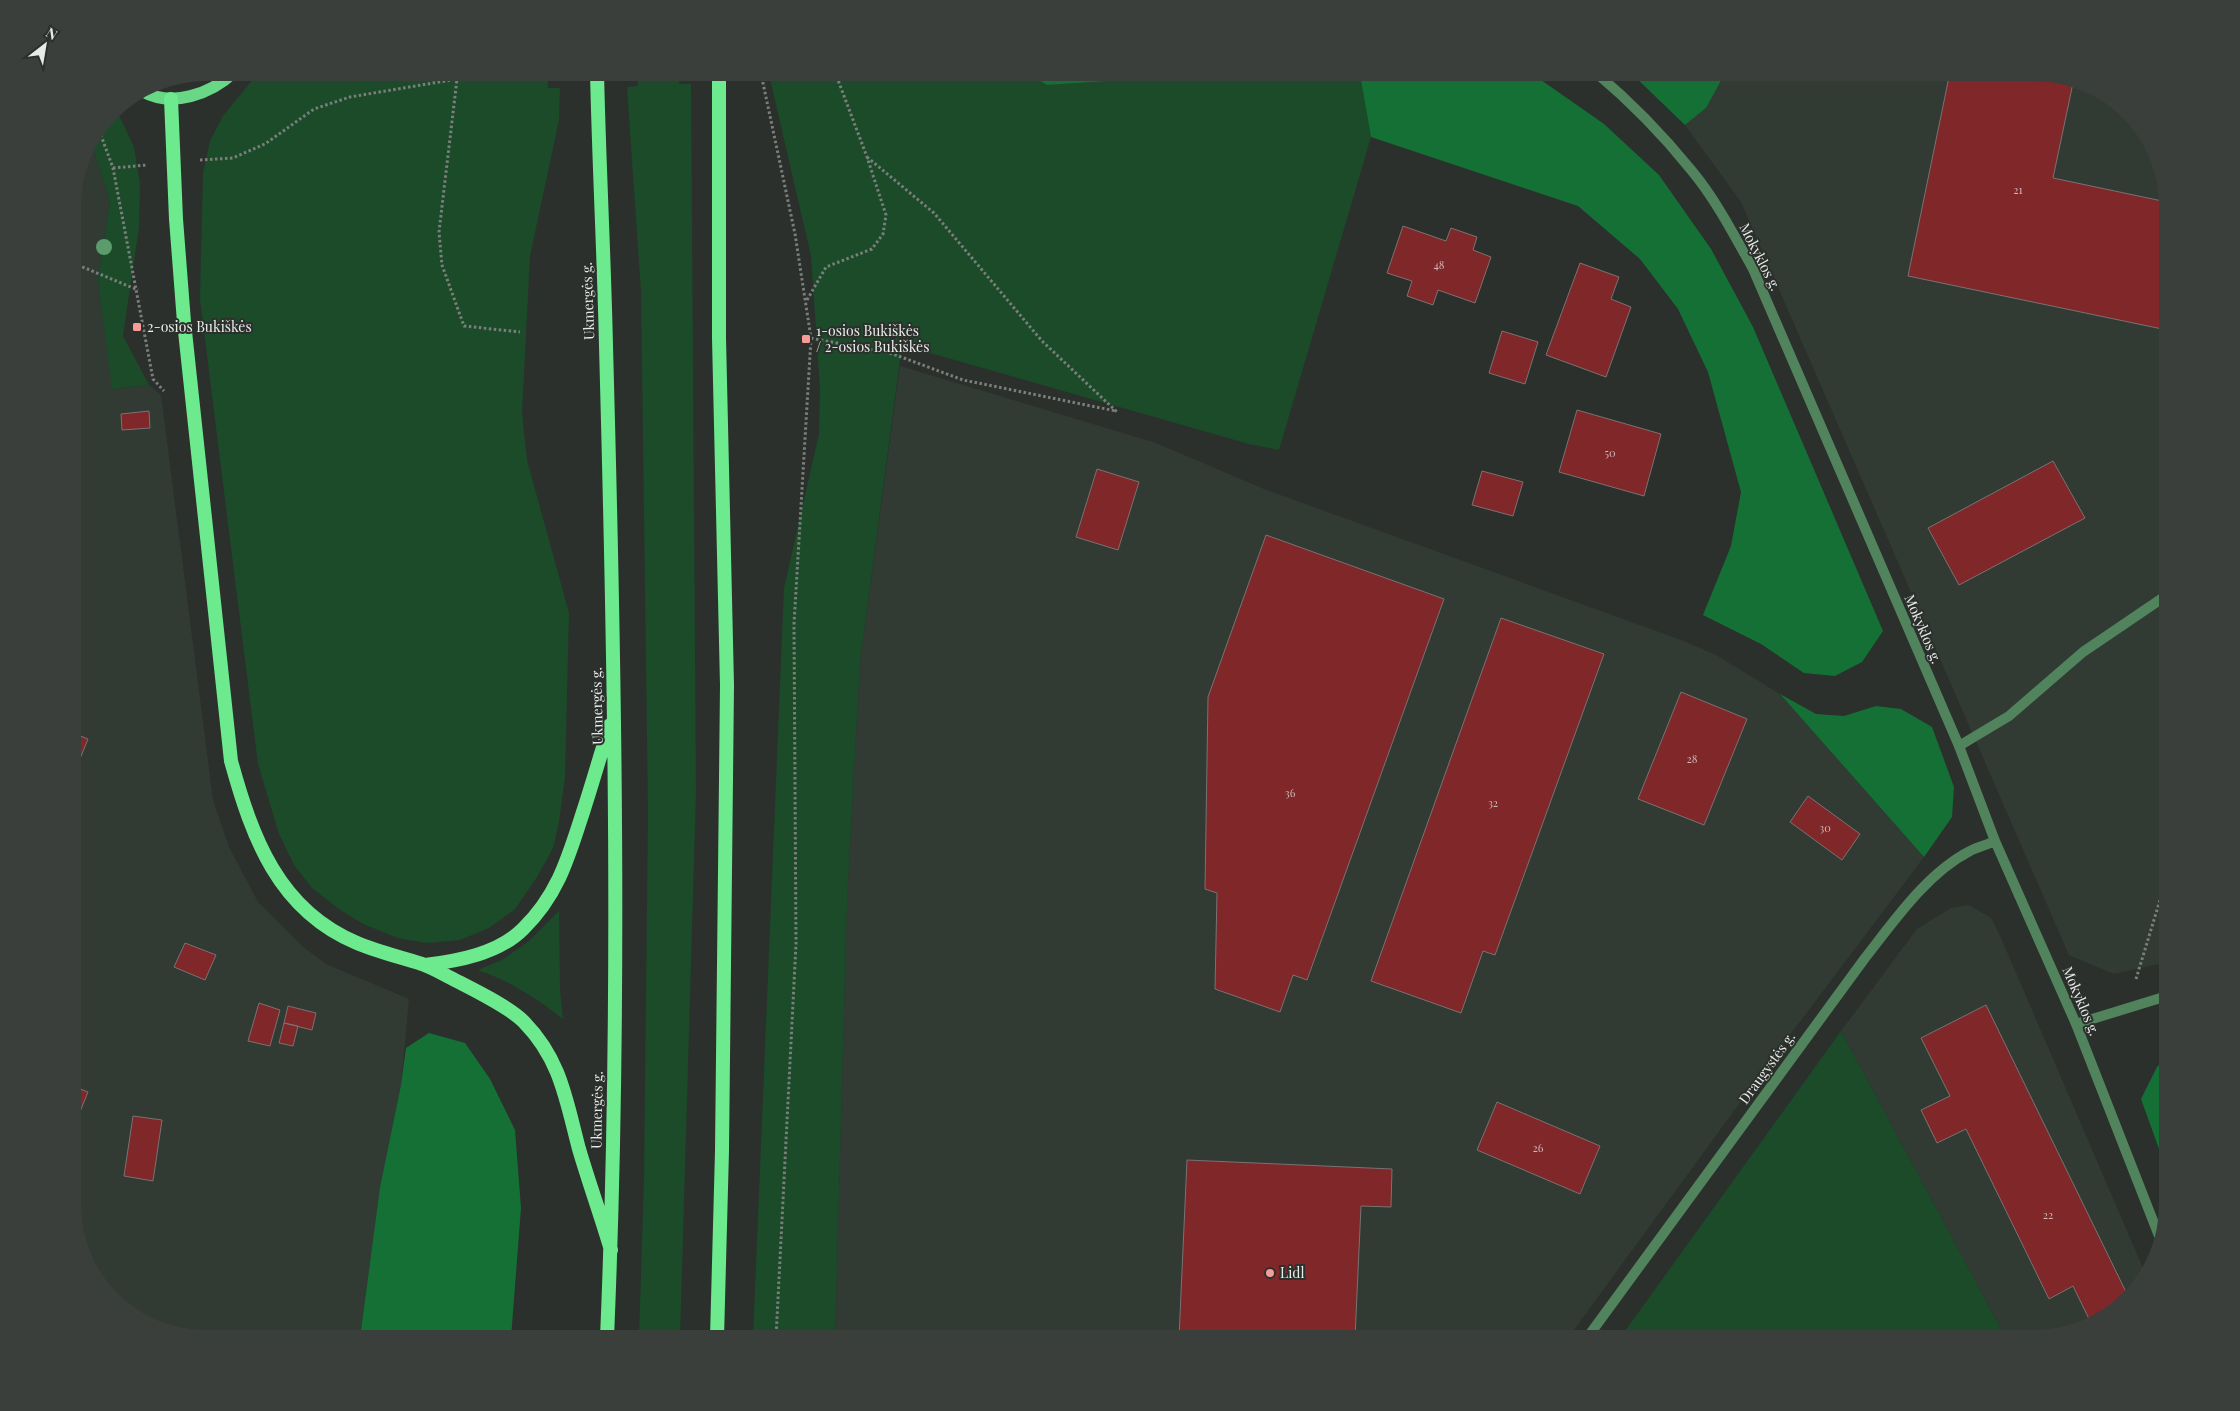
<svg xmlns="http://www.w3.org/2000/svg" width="2240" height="1411" font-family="'Playfair Display',serif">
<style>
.built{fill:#313b33}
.green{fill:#1b4b29}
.forest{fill:#157036}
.building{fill:#80272a;stroke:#7a7272}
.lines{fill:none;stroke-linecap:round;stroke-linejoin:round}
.path{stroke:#7b7f7b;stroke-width:3;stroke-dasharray:2.5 2.5;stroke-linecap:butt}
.minor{stroke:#51845c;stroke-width:10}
.tertiary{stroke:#51845c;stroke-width:10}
.primary{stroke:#69d886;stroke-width:12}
.trunk{stroke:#6de98e;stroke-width:14}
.tree{fill:#5c9b6b}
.poi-dot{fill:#f59b98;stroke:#2b302c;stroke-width:2}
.labels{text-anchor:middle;stroke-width:4;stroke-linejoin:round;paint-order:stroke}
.number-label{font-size:11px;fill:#ceb9b8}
.street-label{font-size:14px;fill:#e8eae8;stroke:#2b302c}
.poi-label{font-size:14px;fill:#e8eae8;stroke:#2b302c;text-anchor:start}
</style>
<rect width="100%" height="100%" fill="#2b302c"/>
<!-- built -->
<path class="built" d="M 2034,72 L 2101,91 L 2149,139 L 2167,198 L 2167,962 L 2114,974 L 2069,955 L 1741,202 L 1685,125 L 1706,108 L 1722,79 L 1724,73 Z
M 91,142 L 110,201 L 98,280 L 113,389 L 149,385 L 161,395 L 213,800 L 229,847 L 258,902 L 304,948 L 328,965 L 409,999 L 401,1085 L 380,1187 L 360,1338 L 206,1338 L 139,1320 L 91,1272 L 73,1213 L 73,198 L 83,155 Z
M 900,366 L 1156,443 L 1264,489 L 1681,640 L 1716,655 L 1780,694 L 1924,857 L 1774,1056 L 1568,1338 L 835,1338 L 847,902 L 860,662 Z
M 1969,905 L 1991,918 L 2001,938 L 2146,1275 L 2101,1320 L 2034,1338 L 2006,1338 L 1841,1031 L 1917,929 L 1951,908 Z"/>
<!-- green -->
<path class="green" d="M 638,72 L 679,73 L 679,84 L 691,84 L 696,792 L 680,1338 L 639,1338 L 644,1179 L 648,812 L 641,292 L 627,87 L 638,86 Z
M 1027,72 L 1047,85 L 1125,80 L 1147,72 L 1351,72 L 1360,75 L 1371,137 L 1279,450 L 1249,444 L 902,345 L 860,662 L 847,902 L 835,1338 L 753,1338 L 784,588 L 819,434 L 820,388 L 811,256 L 771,83 L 771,73 Z
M 258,73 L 547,73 L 548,88 L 560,88 L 559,120 L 530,256 L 522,413 L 527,460 L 569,613 L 565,777 L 559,822 L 553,848 L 537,877 L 515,909 L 489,928 L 460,940 L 426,943 L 398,938 L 363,924 L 339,909 L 312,888 L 294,865 L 279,834 L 258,764 L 200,299 L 203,173 L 210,141 L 223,116 Z
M 116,109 L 134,147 L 140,184 L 139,227 L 123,336 L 149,385 L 112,389 L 98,280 L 110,201 L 91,142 Z
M 559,911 L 560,990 L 563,1019 C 536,998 510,981 478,970 L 502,960 L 529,941 Z
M 1841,1031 L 2006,1338 L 1620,1338 Z"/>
<!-- forest -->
<path class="forest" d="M 1027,73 L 1027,72 L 1147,73 L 1125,80 L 1047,85 Z
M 1351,73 L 1531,73 L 1604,124 L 1659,175 L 1711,249 L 1753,327 L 1883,631 L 1862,662 L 1835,676 L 1804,673 L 1761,644 L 1703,615 L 1731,546 L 1741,492 L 1708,372 L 1678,309 L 1640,259 L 1578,206 L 1371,137 L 1360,75 Z
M 1631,73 L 1719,73 L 1722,79 L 1706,108 L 1685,125 Z
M 1780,694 L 1816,714 L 1844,716 L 1876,706 L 1901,709 L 1932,727 L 1954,787 L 1952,817 L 1924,857 Z
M 429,1033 L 465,1043 L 490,1079 L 515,1130 L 521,1208 L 511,1338 L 360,1338 L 380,1187 L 401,1085 L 406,1048 Z
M 2167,1056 L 2167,1171 L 2141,1099 L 2157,1067 Z"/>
<!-- building -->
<path class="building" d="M 1950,72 L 2034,72 L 2073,83 L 2053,178 L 2167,202 L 2167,330 L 1908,276 Z
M 1403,226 L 1446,241 L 1451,228 L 1477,237 L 1473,250 L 1491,257 L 1475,303 L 1438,290 L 1433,305 L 1407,296 L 1412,281 L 1387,273 Z
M 1580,263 L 1619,277 L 1611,299 L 1631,307 L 1606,377 L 1546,355 Z
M 1502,331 L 1538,342 L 1525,384 L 1489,373 Z
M 1577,410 L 1661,434 L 1644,496 L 1559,472 Z
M 149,411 L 150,428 L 122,430 L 121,414 Z
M 2053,461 L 2085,518 L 1959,585 L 1928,528 Z
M 1097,469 L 1139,482 L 1118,550 L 1076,537 Z
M 1482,471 L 1523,482 L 1513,516 L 1472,505 Z
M 1266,535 L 1444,599 L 1307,980 L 1293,975 L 1280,1012 L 1215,989 L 1217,893 L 1205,889 L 1208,697 Z
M 1501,618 L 1604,654 L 1495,955 L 1483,951 L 1461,1013 L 1371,981 Z
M 1681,692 L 1747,719 L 1704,825 L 1638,799 Z
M 73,733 L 88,739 L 73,776 Z
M 1808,796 L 1860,834 L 1842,860 L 1790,822 Z
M 185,943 L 216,955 L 205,980 L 174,967 Z
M 259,1003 L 280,1010 L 270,1046 L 248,1041 Z
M 1986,1005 L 2127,1294 L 2101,1320 L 2091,1323 L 2073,1286 L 2049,1299 L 1966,1129 L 1937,1143 L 1921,1110 L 1950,1096 L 1921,1038 Z
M 288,1006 L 316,1013 L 312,1030 L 284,1023 Z
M 284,1023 L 298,1026 L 293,1046 L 279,1043 Z
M 73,1086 L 88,1092 L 73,1129 Z
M 1497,1102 L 1600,1146 L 1580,1194 L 1477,1150 Z
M 133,1116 L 162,1120 L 153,1181 L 124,1176 Z
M 1187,1160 L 1392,1169 L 1391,1207 L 1361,1206 L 1355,1338 L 1179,1338 Z"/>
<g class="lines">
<!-- path -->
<path class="path" d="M 461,72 L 457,79 L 439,232 L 442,265 L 464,326 L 520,332
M 763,72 L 763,83 L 795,234 L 811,338 L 794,624 L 796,944 L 776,1338
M 99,130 L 113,168 L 153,379 L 164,391
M 867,157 L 934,213 L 1042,341 L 1117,412
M 200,160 L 233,158 L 265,144 L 314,109 L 350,97 L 457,79
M 113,168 L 147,165
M 73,263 L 138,290
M 807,300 L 826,267 L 872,249 L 883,234 L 886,215 L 867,157 L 835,72
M 811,338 L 893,354 L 963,380 L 1116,411
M 2136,979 L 2167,877"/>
<!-- minor -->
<path class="minor" d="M 1959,746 L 2009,716 L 2083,652 L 2167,595
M 2159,1236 L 2076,1024 L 2167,996"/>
<!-- tertiary -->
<path class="tertiary" d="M 1595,72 C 1631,102 1663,135 1692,171 C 1716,200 1734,235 1753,269 L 1959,746 L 1995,841 L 2076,1024
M 1587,1338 L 1865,958 C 1894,921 1927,873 1970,851 C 1977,847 1987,845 1995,841"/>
<!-- primary -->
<path class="primary" d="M 142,91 C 172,108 211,94 234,72"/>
<!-- trunk -->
<path class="trunk" d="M 597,72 C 599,164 604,255 606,346 C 615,676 621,1008 607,1338
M 171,99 L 176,219 L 184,322 L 231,761 C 252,837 278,910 357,943 C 378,952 401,957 422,964 C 433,968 443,974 453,979 C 472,989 510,1007 524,1022 C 561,1060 566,1100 579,1149 C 589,1183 601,1216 611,1250
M 425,965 C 457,961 498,954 523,929 C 559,894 569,855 584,809 C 593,781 601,753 610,725
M 717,1338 L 722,1151 L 727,685 L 719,338 L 719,72"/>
</g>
<!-- trees -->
<circle class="tree" cx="104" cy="247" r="8"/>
<!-- markers -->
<g class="poi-dot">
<rect x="132" y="322" width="10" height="10" rx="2.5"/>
<rect x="801" y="334" width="10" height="10" rx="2.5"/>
<circle cx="1270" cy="1273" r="5"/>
</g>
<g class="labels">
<!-- number labels -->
<g class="number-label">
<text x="2018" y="194">21</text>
<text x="1439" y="269">48</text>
<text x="1610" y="457">50</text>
<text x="1692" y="763">28</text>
<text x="1290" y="797">36</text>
<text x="1493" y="807">32</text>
<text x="1825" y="832">30</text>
<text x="1538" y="1152">26</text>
<text x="2048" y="1219">22</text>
</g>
<!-- street labels -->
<g class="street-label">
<text transform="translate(1760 257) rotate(63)" y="5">Mokyklos g.</text>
<text transform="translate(588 301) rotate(-92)" y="5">Ukmergės g.</text>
<text transform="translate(1923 629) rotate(67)" y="5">Mokyklos g.</text>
<text transform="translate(597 706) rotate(-91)" y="5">Ukmergės g.</text>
<text transform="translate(2081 1001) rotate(67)" y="5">Mokyklos g.</text>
<text transform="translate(1767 1068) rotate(-54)" y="5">Draugystės g.</text>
<text transform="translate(597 1110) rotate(-89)" y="5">Ukmergės g.</text>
</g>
<!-- poi labels -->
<g class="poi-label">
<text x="147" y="332">2-osios Bukiškės</text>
<text x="816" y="336">1-osios Bukiškės<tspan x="816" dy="16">/ 2-osios Bukiškės</tspan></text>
<text x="1280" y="1278">Lidl</text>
</g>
</g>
<!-- crop -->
<path d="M0 0H2240V1411H0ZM206 81H2034A125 125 0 0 1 2159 206V1205A125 125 0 0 1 2034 1330H206A125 125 0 0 1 81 1205V206A125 125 0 0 1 206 81Z" fill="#3a3f3b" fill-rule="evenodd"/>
<!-- north arrow -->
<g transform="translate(45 45) rotate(31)" stroke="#2b302c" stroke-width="4" paint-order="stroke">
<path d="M0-4L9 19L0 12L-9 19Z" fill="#e8eae8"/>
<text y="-8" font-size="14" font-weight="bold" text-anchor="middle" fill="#e8eae8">N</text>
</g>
</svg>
